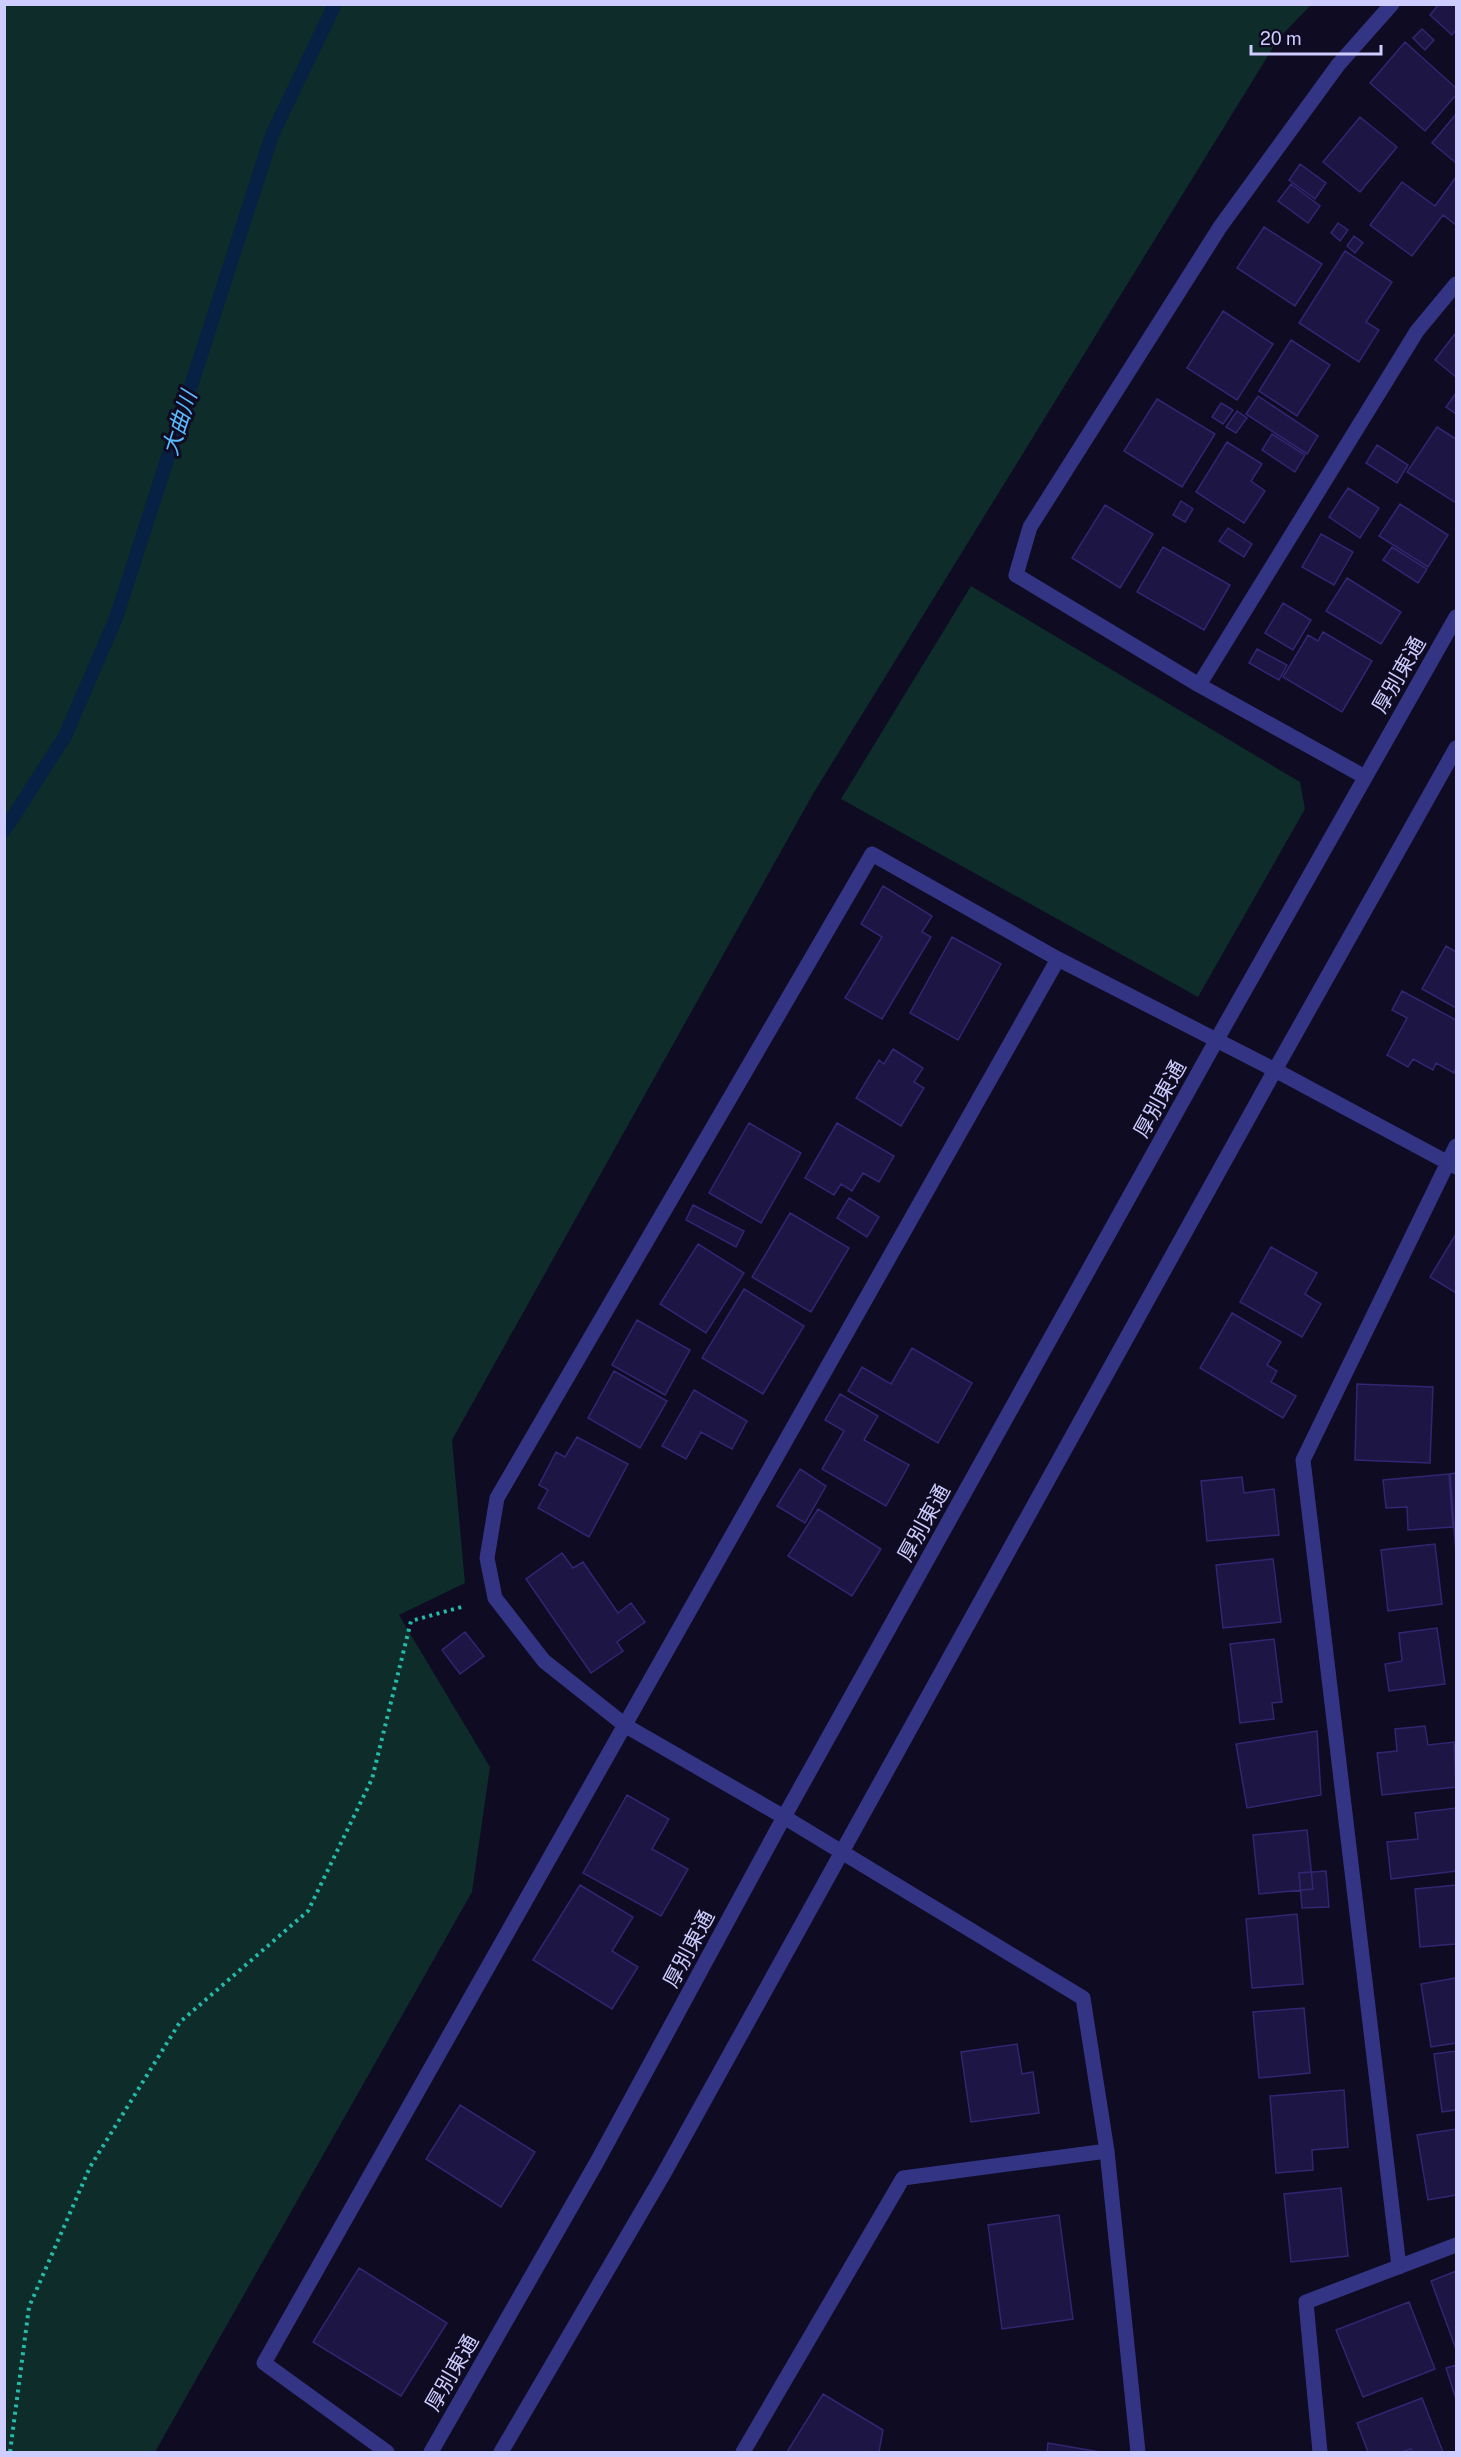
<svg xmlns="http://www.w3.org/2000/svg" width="1461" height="2457" font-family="'Public Sans','Noto Sans JP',sans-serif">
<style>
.green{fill:#0e2c29}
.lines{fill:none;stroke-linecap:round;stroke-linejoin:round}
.stream{stroke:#072145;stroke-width:14}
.building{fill:#1d1644;stroke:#312672;stroke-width:1.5}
.path{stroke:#24bbaa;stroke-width:4;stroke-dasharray:3 4.5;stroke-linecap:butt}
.minor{stroke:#333484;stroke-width:15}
.tertiary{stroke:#333484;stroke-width:15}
.labels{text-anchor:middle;stroke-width:6;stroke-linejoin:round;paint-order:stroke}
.street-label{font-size:21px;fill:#cfccff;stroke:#0e0b22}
.water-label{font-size:22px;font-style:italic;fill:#5abbff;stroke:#0e0b22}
</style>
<rect width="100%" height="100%" fill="#0e0b22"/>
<!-- green -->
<path class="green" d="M 5,4 L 1311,5 L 1279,38 L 813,794 L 452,1440 L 465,1583 L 399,1615 L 490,1767 L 472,1892 L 155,2452 L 5,2452 Z
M 971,586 L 1300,782 L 1305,809 L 1198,997 L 841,799 Z"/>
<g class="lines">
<!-- stream -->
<path class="stream" d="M 4,831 L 65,736 L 116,618 L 272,135 L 335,4"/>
</g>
<!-- building -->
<path class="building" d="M 1439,4 L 1456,4 L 1456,30 L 1452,35 L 1430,15 Z
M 1422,29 L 1434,40 L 1425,50 L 1413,38 Z
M 1405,42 L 1456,88 L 1456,95 L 1425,131 L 1370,83 Z
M 1456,114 L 1456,163 L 1432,143 Z
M 1360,117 L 1397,147 L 1360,192 L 1323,162 Z
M 1300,164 L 1326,183 L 1315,199 L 1289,180 Z
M 1456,177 L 1456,225 L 1443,215 L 1412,256 L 1370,225 L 1402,182 L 1435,206 Z
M 1291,184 L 1320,206 L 1308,223 L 1278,201 Z
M 1338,223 L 1348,230 L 1340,241 L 1331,233 Z
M 1264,227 L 1322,264 L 1295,306 L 1237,268 Z
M 1354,236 L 1363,243 L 1355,253 L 1347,246 Z
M 1345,251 L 1392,282 L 1366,322 L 1379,330 L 1359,362 L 1299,323 Z
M 1223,311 L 1273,344 L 1237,400 L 1187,368 Z
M 1455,334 L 1456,336 L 1456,377 L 1435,360 Z
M 1291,340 L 1330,365 L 1297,416 L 1259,391 Z
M 1456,393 L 1456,414 L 1446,407 Z
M 1258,396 L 1318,436 L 1307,454 L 1246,414 Z
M 1157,399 L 1215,434 L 1182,487 L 1124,451 Z
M 1221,403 L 1233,410 L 1223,424 L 1212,417 Z
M 1237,411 L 1247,418 L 1236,433 L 1226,427 Z
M 1437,427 L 1456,439 L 1456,503 L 1407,472 Z
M 1272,434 L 1305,455 L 1295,472 L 1262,450 Z
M 1227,442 L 1262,464 L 1251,481 L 1265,491 L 1244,523 L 1196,492 Z
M 1377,445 L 1408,465 L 1397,483 L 1366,463 Z
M 1348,488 L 1379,508 L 1360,538 L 1329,517 Z
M 1181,501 L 1193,509 L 1185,522 L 1173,515 Z
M 1400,504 L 1448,535 L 1428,567 L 1379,536 Z
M 1105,505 L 1153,534 L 1120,588 L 1072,558 Z
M 1228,528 L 1252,544 L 1244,557 L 1219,541 Z
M 1321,534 L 1353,552 L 1334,585 L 1302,567 Z
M 1163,547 L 1230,585 L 1204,630 L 1137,592 Z
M 1392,547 L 1427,569 L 1418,583 L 1383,560 Z
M 1347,578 L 1401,612 L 1381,644 L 1326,611 Z
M 1283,603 L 1311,620 L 1293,650 L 1265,633 Z
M 1323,632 L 1372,661 L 1342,712 L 1283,677 L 1308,635 L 1318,641 Z
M 1257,649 L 1287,665 L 1279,680 L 1249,663 Z
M 883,886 L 932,916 L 922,932 L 931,937 L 882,1019 L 845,998 L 882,937 L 861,924 Z
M 952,937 L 1001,964 L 958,1040 L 910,1013 Z
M 1446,946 L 1456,952 L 1456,1008 L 1422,989 Z
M 1402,991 L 1456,1020 L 1456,1067 L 1454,1073 L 1436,1063 L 1433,1070 L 1413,1059 L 1408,1067 L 1387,1055 L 1407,1018 L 1392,1010 Z
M 893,1049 L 923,1068 L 914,1082 L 924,1088 L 901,1126 L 856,1098 L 879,1060 L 884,1064 Z
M 749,1123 L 801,1153 L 761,1223 L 709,1193 Z
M 837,1123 L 894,1156 L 879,1182 L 863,1173 L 852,1191 L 841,1184 L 834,1195 L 805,1178 Z
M 849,1198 L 879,1217 L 867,1237 L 837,1218 Z
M 693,1205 L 744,1231 L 736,1247 L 686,1220 Z
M 790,1213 L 849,1248 L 811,1312 L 752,1277 Z
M 1456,1234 L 1456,1293 L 1430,1277 Z
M 698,1244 L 744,1273 L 706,1333 L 660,1304 Z
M 1271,1247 L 1317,1273 L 1305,1294 L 1321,1304 L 1302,1337 L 1240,1302 Z
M 744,1289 L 804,1326 L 763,1394 L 702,1358 Z
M 1232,1313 L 1281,1342 L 1267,1365 L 1277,1371 L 1271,1382 L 1296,1396 L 1283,1418 L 1200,1368 Z
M 637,1320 L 690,1350 L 665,1395 L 612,1365 Z
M 912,1348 L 972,1383 L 938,1443 L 848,1391 L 862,1367 L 891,1384 Z
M 614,1371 L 667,1401 L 640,1448 L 588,1418 Z
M 1357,1384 L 1433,1387 L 1430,1463 L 1355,1460 Z
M 694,1390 L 747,1421 L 732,1449 L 701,1432 L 686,1459 L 662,1446 Z
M 840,1394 L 878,1416 L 864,1440 L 909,1465 L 886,1506 L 822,1469 L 844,1431 L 825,1420 Z
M 577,1437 L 628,1464 L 589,1537 L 538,1508 L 548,1490 L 539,1485 L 556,1452 L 565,1457 Z
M 800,1469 L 826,1486 L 805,1523 L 777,1506 Z
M 1456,1473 L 1456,1553 L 1450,1474 Z
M 1449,1474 L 1453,1527 L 1408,1530 L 1407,1507 L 1386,1508 L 1383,1480 Z
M 1242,1477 L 1244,1493 L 1274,1489 L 1279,1535 L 1207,1541 L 1201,1481 Z
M 818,1509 L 881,1549 L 852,1596 L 788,1556 Z
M 1435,1544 L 1442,1604 L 1388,1611 L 1381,1550 Z
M 562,1553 L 573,1568 L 583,1562 L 618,1613 L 631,1603 L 645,1622 L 617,1642 L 623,1651 L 591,1673 L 526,1579 Z
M 1273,1559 L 1281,1622 L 1223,1628 L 1216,1565 Z
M 1437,1628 L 1445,1684 L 1389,1691 L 1385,1664 L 1402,1661 L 1399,1633 Z
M 465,1632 L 484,1656 L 460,1674 L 442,1650 Z
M 1274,1639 L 1282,1702 L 1272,1703 L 1274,1719 L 1240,1723 L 1230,1644 Z
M 1425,1726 L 1428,1745 L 1454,1742 L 1456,1787 L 1382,1795 L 1377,1753 L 1397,1751 L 1395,1729 Z
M 1317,1731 L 1321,1795 L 1247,1808 L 1236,1744 Z
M 627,1795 L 669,1819 L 652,1849 L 688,1869 L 661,1916 L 583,1873 Z
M 1456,1808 L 1456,1871 L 1391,1879 L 1387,1842 L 1418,1839 L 1415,1813 Z
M 1307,1830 L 1313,1889 L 1259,1894 L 1253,1835 Z
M 1326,1871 L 1329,1907 L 1302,1908 L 1299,1873 Z
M 580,1885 L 633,1917 L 612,1951 L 638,1967 L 612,2009 L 533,1960 Z
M 1456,1885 L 1456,1944 L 1420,1947 L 1415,1889 Z
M 1297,1914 L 1303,1984 L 1252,1988 L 1246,1919 Z
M 1456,1978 L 1456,2043 L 1431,2047 L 1421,1984 Z
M 1304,2008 L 1310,2073 L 1259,2078 L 1253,2012 Z
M 1017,2044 L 1022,2074 L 1033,2072 L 1039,2113 L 971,2122 L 961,2052 Z
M 1456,2051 L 1456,2110 L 1442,2112 L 1434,2054 Z
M 1344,2090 L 1348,2147 L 1312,2150 L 1313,2170 L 1276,2173 L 1270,2096 Z
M 460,2105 L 535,2152 L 501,2207 L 426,2159 Z
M 1456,2129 L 1456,2195 L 1428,2200 L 1417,2135 Z
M 1341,2188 L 1348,2256 L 1291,2262 L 1284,2194 Z
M 1059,2215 L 1073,2319 L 1002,2329 L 988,2225 Z
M 359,2268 L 447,2323 L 401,2396 L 313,2342 Z
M 1456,2271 L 1456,2349 L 1431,2281 Z
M 1409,2302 L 1435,2369 L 1363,2397 L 1336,2330 Z
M 1456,2365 L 1456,2399 L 1446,2368 Z
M 823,2394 L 883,2430 L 879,2452 L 787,2452 Z
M 1422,2398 L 1443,2452 L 1412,2452 L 1411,2449 L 1401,2452 L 1368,2452 L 1357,2423 Z
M 1048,2443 L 1100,2452 L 1047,2452 Z"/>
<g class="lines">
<!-- path -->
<path class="path" d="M 10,2452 L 29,2307 L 90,2167 L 180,2022 L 308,1911 L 372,1779 L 411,1621 L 465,1606"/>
<!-- minor -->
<path class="minor" d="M 1199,685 L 1417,331 L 1456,284
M 1365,777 L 1199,685 L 1016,575 L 1030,527 L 1220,227 L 1338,65 L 1392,4
M 1399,2267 L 1303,1460 L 1456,1146
M 387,2452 L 264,2363 L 1058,959
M 743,2452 L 903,2178 L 1107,2151
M 1138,2452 L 1107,2151 L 1083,1998 L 784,1817 L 626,1726 L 544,1661 L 495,1598 L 487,1558 L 497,1498 L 872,854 L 1058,959 L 1275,1070 L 1456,1167
M 1320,2452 L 1306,2302 L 1456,2245"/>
<!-- tertiary -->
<path class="tertiary" d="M 431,2452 L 598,2160 L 784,1817 L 1216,1041 L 1456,617
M 501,2452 L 663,2175 L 1275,1070 L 1456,748"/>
</g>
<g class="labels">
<!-- street labels -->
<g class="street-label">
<text transform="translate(1399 675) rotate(-60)" y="7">厚別東通</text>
<text transform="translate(1160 1099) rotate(-61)" y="7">厚別東通</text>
<text transform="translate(924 1523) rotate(-61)" y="7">厚別東通</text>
<text transform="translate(689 1949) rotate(-62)" y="7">厚別東通</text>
<text transform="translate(452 2373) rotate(-60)" y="7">厚別東通</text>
</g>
<!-- water labels -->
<g class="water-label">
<text transform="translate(179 423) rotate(-72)" y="8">大曲川</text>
</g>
</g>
<!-- border -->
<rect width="1461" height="2457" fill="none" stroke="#cfccff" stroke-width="12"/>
<!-- scale -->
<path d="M1251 45v9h130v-9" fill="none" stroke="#cfccff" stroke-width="3"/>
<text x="1260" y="45" font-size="18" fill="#cfccff" stroke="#0e0b22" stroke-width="4.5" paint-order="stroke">20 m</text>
</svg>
